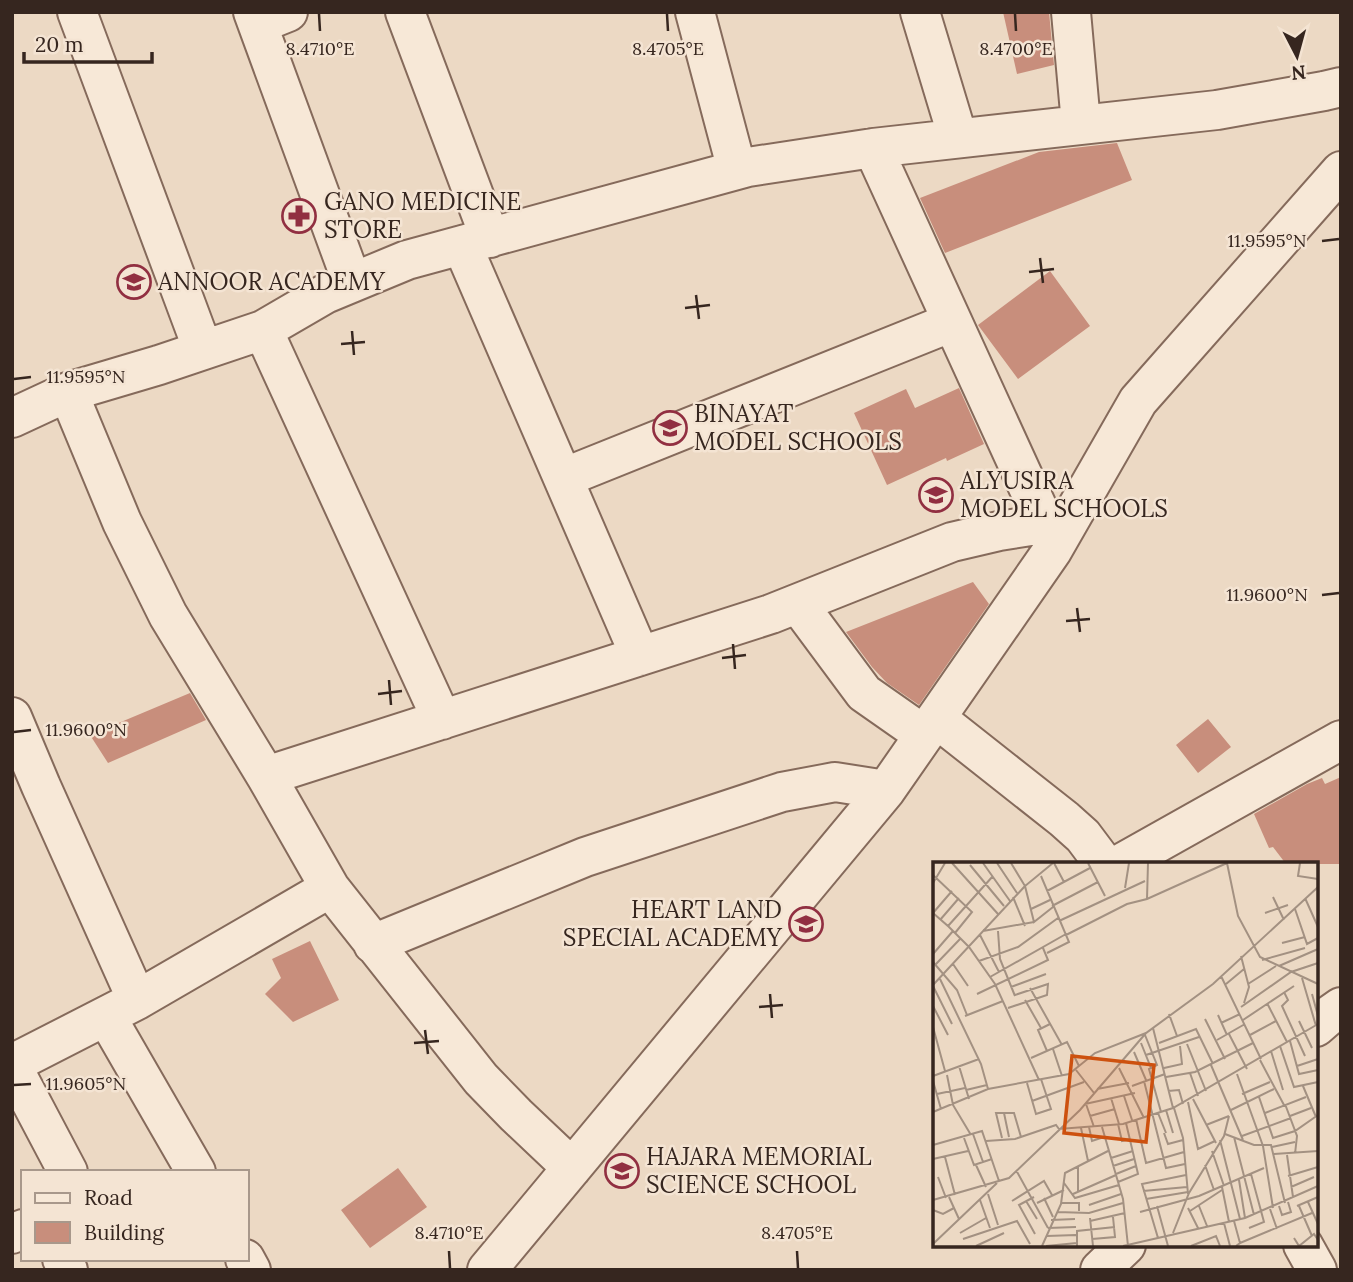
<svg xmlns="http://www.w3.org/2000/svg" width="1353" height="1282" font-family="Lora,serif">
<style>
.building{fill:#c88e7c}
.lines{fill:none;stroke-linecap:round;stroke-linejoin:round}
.street-casing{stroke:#856a5b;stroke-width:42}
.street{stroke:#f7e8d7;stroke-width:38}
.ticks{fill:none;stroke:#36261f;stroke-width:2.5}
.labels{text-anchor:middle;stroke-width:5;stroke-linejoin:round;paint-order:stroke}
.poi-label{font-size:24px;fill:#36261f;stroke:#f4e4d3;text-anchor:start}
.inset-road{fill:none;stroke:#a39182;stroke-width:2}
.view{fill:#cd510f;fill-opacity:0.15;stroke:#cd510f;stroke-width:3.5}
.inset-edge{fill:none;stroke:#36261f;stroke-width:3.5}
.ticks-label{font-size:18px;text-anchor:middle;fill:#36261f;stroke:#f4e4d3;stroke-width:5;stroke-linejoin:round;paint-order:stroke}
</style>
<rect width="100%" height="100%" fill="#ecd9c4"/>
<!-- building -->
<path class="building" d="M 1003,12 L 1049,12 L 1054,65 L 1017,74 Z
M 1117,143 L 1132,180 L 945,253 L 920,198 L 1039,152 Z
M 1050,271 L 1090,326 L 1018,379 L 978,325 Z
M 959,388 L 984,444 L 947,461 L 946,458 L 887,485 L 854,413 L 906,389 L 915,408 Z
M 973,582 L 989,604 L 919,705 L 887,683 L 872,667 L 846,632 Z
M 190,693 L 206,720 L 108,763 L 90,735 Z
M 1208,719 L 1231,747 L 1198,773 L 1176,745 Z
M 1341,777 L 1341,864 L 1286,864 L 1273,847 L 1269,848 L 1254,814 L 1307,784 L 1322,778 L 1325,784 Z
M 310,941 L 339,1000 L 293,1022 L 265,994 L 281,978 L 272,959 Z
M 398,1168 L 427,1207 L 370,1248 L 341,1210 Z"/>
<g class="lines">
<!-- street casing -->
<g class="street-casing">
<path id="street" d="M 77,12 L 203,350
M 253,12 L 352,282
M 405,12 L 490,238
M 695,12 L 737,170
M 920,12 L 958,138
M 1071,12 L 1081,124
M 258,24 L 288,12
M 873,148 L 1045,524
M 462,245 L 640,656
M 263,330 L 442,720
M 68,392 L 122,522 L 168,615 L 266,776 L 330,888 L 481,1079 L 516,1115 L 572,1168
M 12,418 L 68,392 L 159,365 L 263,330 L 325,294 L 407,260 L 748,167 L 873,148 L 1217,110 L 1324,91 L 1341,87
M 563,478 L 952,322
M 798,604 L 864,693 L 924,735
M 12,717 L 41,786 L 137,1000
M 936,718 L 1064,819 L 1083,836 L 1104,864
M 266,776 L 771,614 L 952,542 L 999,531 L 1069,520
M 1120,864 L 1341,740
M 373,944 L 585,857 L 782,792 L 835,782 L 886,790
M 106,1016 L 196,1172
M 1316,1027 L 1331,1014 L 1341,1007
M 12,1064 L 137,1000 L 330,888
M 12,1066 L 68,1172
M 12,1234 L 23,1229
M 1303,1245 L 1317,1270
M 62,1259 L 68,1270
M 245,1259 L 251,1270
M 487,1270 L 886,790 L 1052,551 L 1138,401 L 1341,171
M 1100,1270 L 1126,1245"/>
</g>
<!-- street -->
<use href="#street" class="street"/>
</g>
<!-- ticks -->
<path class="ticks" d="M 319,14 L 320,31M 667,14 L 668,31M 1015,14 L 1016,31M 1322,241 L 1339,239M 1040,258 L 1043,283M 1029,272 L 1054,269M 696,295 L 699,319M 685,308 L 710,305M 352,331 L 354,355M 341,344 L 365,342M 14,379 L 31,377M 1322,595 L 1339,593M 1077,608 L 1080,632M 1066,621 L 1090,619M 733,644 L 735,669M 722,658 L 746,655M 389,680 L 391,705M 378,694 L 402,691M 14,732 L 31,730M 770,994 L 772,1018M 759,1007 L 783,1005M 425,1030 L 428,1054M 414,1043 L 439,1041M 14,1085 L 31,1084M 449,1251 L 450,1268M 797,1251 L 798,1268"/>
<!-- icons -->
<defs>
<g id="pharmacy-ring" transform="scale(1.75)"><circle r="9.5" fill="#f4e4d3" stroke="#912f41" stroke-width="1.5"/><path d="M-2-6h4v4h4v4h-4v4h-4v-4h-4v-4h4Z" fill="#912f41"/></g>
<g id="school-ring" transform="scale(1.75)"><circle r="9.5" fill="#f4e4d3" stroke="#912f41" stroke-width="1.5"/><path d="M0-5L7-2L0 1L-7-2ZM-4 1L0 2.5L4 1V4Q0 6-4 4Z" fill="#912f41"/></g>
</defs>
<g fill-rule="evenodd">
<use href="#pharmacy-ring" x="299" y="216"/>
<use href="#school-ring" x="134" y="282"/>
<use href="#school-ring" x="670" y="428"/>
<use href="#school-ring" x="936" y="495"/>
<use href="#school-ring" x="806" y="924"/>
<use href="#school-ring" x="622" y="1171"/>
</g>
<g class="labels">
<!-- poi labels -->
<g class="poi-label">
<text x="324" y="210">GANO MEDICINE<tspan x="324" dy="28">STORE</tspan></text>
<text x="158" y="290">ANNOOR ACADEMY</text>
<text x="694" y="422">BINAYAT<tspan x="694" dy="28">MODEL SCHOOLS</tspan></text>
<text x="960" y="489">ALYUSIRA<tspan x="960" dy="28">MODEL SCHOOLS</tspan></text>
<text x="782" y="918" text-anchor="end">HEART LAND<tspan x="782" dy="28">SPECIAL ACADEMY</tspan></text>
<text x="646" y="1165">HAJARA MEMORIAL<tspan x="646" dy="28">SCIENCE SCHOOL</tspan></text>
</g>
</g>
<!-- overview -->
<g transform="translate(933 862)">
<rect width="385" height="385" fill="#ecd9c4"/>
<path class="inset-road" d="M 19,1 L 65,52M 50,1 L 77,39M 64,1 L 84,31M 121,1 L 131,20M 155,1 L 172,34M 294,1 L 305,54 L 327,95 L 385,122M 367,1 L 365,14 L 385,17M 37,3 L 71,44M 0,13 L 39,50 L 22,71M 108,14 L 136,80 L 114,91M 0,21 L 12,1M 192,26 L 196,1M 114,29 L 157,6M 80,35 L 92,64M 340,35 L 351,58M 372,36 L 385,65M 214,37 L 215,1M 119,44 L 165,20M 120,45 L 101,60 L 92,24 L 120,1M 98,47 L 117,38M 362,47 L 374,82 L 385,76M 0,51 L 15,64 L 60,14M 0,51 L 19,29M 332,51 L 355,43M 7,58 L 26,36M 126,59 L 212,19M 15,64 L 36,85 L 62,122 L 106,218M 50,69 L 101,60M 65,69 L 67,97 L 82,134M 47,73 L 66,110M 133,73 L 194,42 L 214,37 L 294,1M 349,81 L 372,75M 0,92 L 20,69M 308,94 L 316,125 L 311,141M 329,98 L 372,86M 46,99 L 85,85 L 125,56M 0,100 L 24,128 L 34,153M 3,102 L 28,76M 20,102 L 35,124M 346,104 L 385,87M 288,114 L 328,197M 57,115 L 133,72M 369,116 L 383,164M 7,117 L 48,202 L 55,227M 293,122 L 311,107M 315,122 L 343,104M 0,123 L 92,24 L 78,1M 0,124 L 19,162M 78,125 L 113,112M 97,126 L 129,183M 351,130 L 355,138 L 349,144 L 372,194M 44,132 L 115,98 L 110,86M 379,132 L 385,154M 92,138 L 108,166M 334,141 L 354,180M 0,144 L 15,173M 308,145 L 358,110 L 385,101M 75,146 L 114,133 L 115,122 L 82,133M 236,152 L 244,174M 285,153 L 294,173M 32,154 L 70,139M 272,157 L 292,197M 310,158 L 361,124M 366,159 L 379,186M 288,161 L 307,152M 0,165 L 12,209M 220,166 L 240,246M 296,172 L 314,207M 212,173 L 224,203 L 216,207 L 228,250M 317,173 L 343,159M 284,178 L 312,162M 357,179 L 366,212 L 385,208M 208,181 L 218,206M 226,181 L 263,167 L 280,202M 254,182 L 273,229M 347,184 L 361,225 L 385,220M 120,187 L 129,214M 114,189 L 105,168 L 117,162M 338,189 L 350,228M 201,190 L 213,218M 213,193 L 266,175M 98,196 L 134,180 L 146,204M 327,198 L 351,243M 278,203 L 310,278M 26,204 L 36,237M 364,204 L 385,197M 186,206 L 211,256M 231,206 L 249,202 L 247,184M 143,208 L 161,231M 257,211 L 265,234M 304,212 L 330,284 L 340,346M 14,213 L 20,243 L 38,273M 0,214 L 46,197M 233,215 L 262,210 L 320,181M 0,219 L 8,247M 211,219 L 233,306 L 252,302M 94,221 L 103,252 L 118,247 L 108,217M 199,224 L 232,212M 370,224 L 383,255M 164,227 L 196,221M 33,228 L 54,223M 235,229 L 246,228 L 250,242M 4,232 L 32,226M 309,232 L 337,220M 191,234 L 199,258M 326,235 L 340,276 L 362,269 L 385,253M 178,236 L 186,262M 260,237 L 283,281M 99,239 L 151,220M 255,240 L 265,287 L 282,279M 152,242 L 202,231M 153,242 L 161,265M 352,242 L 364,274 L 362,292M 241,246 L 250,276 L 255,332M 233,248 L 240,271M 298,248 L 341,227M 0,250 L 55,227 L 136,212 L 162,191 L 213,171 L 280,122 L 385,25M 71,251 L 76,275M 225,251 L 233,271M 332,251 L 373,235M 157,254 L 182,247M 357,254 L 378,246M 203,257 L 213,301 L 251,290M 185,262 L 189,279 L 197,277M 273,263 L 296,254M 156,265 L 159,279 L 171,275M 169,265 L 190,337 L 195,384M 148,266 L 155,299M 231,271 L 235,282 L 250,278M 40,272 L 50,300M 292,272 L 321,283 L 338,283 L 352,341M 309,274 L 358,256M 301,275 L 321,353M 31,276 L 41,303 L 59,297M 69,276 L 63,251 L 81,251 L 88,275M 287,278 L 307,357M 53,279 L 82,277 L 123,263 L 126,267 L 190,262 L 240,246 L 385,162M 0,283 L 49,269 L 66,319M 339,285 L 362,280M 279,289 L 291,324M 341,292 L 385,289M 354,293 L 360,335M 12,295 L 22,333M 178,296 L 200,289M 0,297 L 35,289M 43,303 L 53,325M 272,303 L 281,328M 180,304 L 201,297M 83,308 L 115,366M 183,312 L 203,304M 355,314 L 385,305M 5,315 L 13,336M 306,318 L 312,356M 185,320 L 205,312 L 193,261M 131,321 L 142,336 L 186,323M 289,325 L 296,360M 358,325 L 381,315M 210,329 L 254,325M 145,330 L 145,304M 55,332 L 65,363M 140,332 L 183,313M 16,335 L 26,357M 101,335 L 86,343 L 102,372M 111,336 L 120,355M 213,337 L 255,330M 0,338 L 76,316 L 147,248 L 213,171M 47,338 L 57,366M 79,339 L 111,319 L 119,333M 93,339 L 104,357M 375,340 L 385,362M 104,341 L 131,328M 128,341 L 146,341 L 146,349M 156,343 L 188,332M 224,344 L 235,384M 266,344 L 274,364M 346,344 L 349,353 L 358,350 L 355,340M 364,344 L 385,335M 366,344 L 379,374M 255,346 L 265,366M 337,347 L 344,367M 0,348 L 10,352 L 21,346M 257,349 L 289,328M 124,350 L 156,351 L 190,341M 207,350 L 266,334 L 331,306M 157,356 L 160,384M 118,358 L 142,357M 157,359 L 192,351M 301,359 L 307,381 L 303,384M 291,361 L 297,384M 115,366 L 143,365M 316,366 L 331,360 L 318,312M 27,371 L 53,356M 240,371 L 256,331 L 291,274 L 296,254M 114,374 L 143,373M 225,376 L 209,322 L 253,313M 361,376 L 366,384 L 381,372 L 385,378M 30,377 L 84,359 L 97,382M 159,377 L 182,375 L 180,355M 307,381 L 379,351M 0,382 L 64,321M 43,384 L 71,371M 109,384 L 128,342 L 132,311 L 175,289M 113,384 L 144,381M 144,384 L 144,369 L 182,365M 190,384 L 312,356 L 385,324M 258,384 L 283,374 L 287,384"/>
<path class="view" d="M 139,194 L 221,203 L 213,280 L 131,271 Z"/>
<rect width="385" height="385" class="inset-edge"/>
</g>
<g class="ticks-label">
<text x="320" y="55">8.4710°E</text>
<text x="668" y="55">8.4705°E</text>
<text x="1016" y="55">8.4700°E</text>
<text x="1267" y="247">11.9595°N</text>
<text x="86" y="383">11.9595°N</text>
<text x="1267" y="601">11.9600°N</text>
<text x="86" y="736">11.9600°N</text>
<text x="86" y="1090">11.9605°N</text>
<text x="449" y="1239">8.4710°E</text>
<text x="797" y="1239">8.4705°E</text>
</g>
<!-- border -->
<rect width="1353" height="1282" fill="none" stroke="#36261f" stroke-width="28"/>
<!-- legend -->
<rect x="21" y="1170" width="228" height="91" fill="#f4e4d3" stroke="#a8988b" stroke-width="2"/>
<rect x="35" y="1193" width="35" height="10" fill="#f7e8d7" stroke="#a8988b" stroke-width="2"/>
<text x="84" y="1205" font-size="21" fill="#36261f">Road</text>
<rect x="35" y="1222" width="35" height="21" fill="#c88e7c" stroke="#a8988b" stroke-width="2"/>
<text x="84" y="1240" font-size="21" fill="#36261f">Building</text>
<!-- north arrow -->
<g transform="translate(1297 56) rotate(174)" stroke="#f4e4d3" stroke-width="5" paint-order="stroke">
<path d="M0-5L12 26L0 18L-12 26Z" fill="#36261f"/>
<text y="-10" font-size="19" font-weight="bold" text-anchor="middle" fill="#36261f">N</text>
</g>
<!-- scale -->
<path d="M24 52v10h128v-10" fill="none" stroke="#36261f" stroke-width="3.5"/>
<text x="35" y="52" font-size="21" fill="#36261f" stroke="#f4e4d3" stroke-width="5" paint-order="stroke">20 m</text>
</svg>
